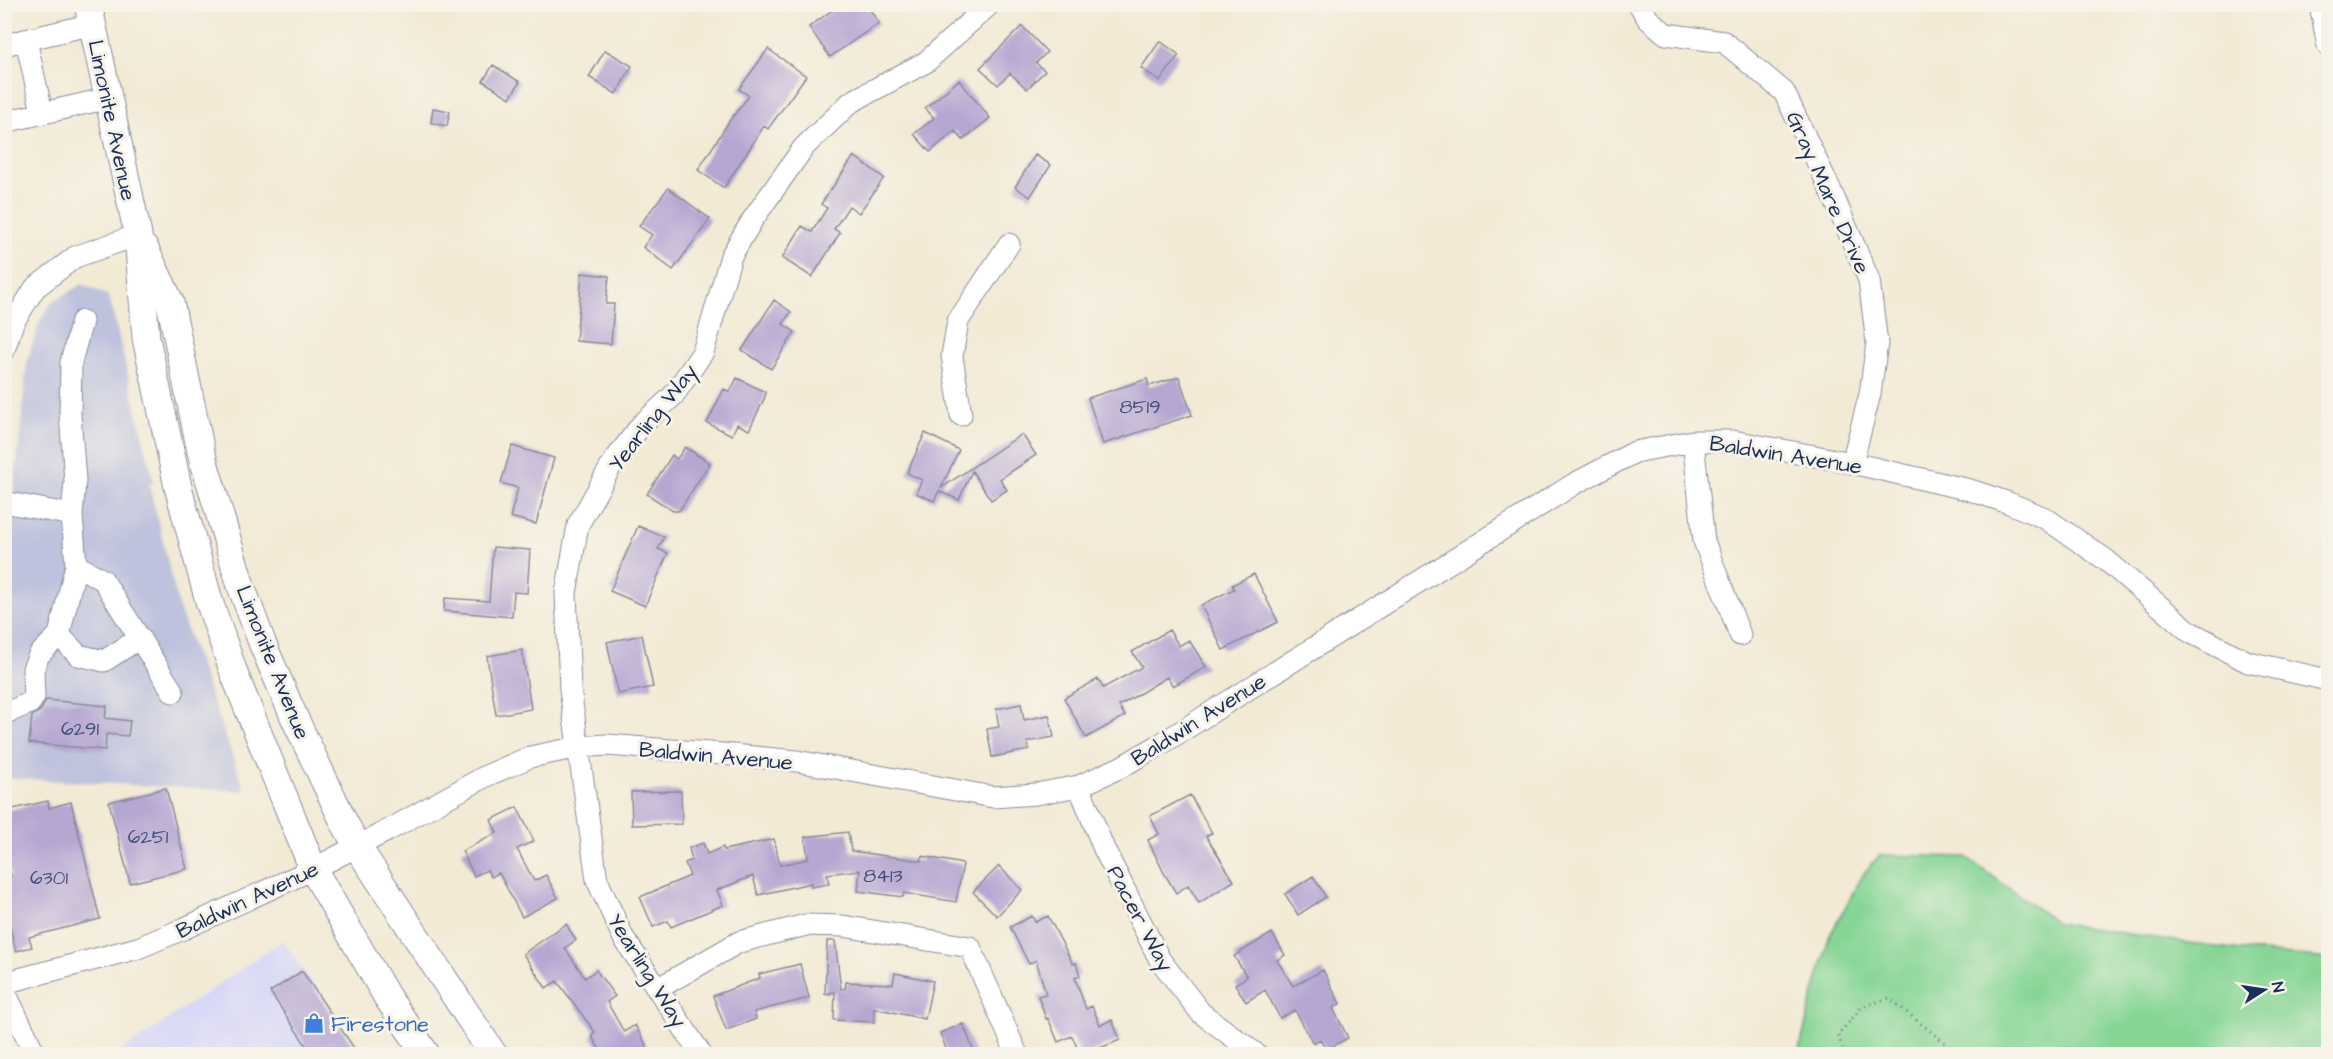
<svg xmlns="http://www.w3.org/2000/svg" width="2333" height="1059" font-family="'Architects Daughter',sans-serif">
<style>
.built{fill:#d7d7f8}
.industrial{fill:#bfc2dd}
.green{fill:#86d595;stroke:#50827a;stroke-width:1.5}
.building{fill:#b5a6d2}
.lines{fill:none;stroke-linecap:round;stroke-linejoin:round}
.minor-casing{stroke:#878c9a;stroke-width:23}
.major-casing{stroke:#878c9a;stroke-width:29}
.path{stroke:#878c9a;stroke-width:3;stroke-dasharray:1.5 4.5;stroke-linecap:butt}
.minor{stroke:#fff;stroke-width:21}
.major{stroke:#fff;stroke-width:27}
.labels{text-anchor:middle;stroke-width:6;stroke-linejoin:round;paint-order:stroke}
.number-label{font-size:20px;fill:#424d7b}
.street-label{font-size:22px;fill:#1b2f5e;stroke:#f7f3e8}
.shop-label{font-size:22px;fill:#366cbe;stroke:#f7f3e8;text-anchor:start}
</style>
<rect width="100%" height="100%" fill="#f7f3e8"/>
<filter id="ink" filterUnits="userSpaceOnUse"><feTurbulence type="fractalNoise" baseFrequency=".0167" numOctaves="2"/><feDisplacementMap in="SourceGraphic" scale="12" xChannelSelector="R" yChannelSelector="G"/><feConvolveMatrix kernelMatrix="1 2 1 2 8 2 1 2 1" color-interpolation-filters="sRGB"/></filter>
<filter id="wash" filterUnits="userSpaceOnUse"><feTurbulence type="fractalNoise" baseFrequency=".008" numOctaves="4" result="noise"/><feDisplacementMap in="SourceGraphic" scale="24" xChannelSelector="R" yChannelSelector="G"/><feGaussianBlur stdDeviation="1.35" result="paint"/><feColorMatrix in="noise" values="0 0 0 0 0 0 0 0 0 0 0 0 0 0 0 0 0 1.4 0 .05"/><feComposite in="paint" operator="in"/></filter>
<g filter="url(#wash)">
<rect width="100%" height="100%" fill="#f3ead5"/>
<!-- built -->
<path class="built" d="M 283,940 L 359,1054 L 117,1054 Z"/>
<!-- industrial -->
<path class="industrial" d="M 82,284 L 109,296 L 154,483 L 149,484 L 179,608 L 245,791 L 5,778 L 5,583 L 27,362 L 39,323 L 52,302 Z"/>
<!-- green -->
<path class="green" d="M 1880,855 L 1966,857 L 2057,923 L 2215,947 L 2328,959 L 2328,1054 L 1798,1054 L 1829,937 L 1864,873 Z"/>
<g id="blocks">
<!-- building -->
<path class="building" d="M 841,4 L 866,4 L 879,23 L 830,57 L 809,27 Z
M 1022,26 L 1047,52 L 1036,63 L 1045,71 L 1027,89 L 1010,73 L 998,85 L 980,68 Z
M 1160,41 L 1179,55 L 1160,81 L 1141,68 Z
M 768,49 L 806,76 L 768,129 L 764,126 L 724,188 L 698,170 L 730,120 L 749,96 L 739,89 Z
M 605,50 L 632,66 L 616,94 L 589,77 Z
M 493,65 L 520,82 L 510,98 L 483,81 Z
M 959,80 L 990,118 L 963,140 L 955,131 L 930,152 L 914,134 L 934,118 L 925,108 Z
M 433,108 L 450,111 L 447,126 L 431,123 Z
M 1035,155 L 1051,165 L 1030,197 L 1015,187 Z
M 854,156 L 884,178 L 859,213 L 849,206 L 834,229 L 840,233 L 812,277 L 782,258 L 802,226 L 812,232 L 827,208 L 821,204 Z
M 668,188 L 710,219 L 673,270 L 643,247 L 652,235 L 639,226 Z
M 582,273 L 609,276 L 606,304 L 614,304 L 611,344 L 576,341 Z
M 774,300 L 791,312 L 783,324 L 795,332 L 771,369 L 742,350 Z
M 1179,377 L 1192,415 L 1103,444 L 1088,398 L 1147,379 L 1149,386 Z
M 737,378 L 765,392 L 765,397 L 749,430 L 737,424 L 732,435 L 707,423 L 724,389 L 730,392 Z
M 925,433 L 959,450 L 941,488 L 1022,434 L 1036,455 L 1000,479 L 1007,490 L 991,500 L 972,471 L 959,500 L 939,491 L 934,501 L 916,493 L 922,480 L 907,473 Z
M 512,446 L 554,458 L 536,524 L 510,517 L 518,488 L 501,483 Z
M 685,447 L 710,463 L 679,511 L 673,511 L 647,494 L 672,455 L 677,459 Z
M 638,526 L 664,537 L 658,549 L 668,553 L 645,606 L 610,591 Z
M 493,547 L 530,550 L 527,593 L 514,592 L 512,617 L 444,611 L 445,598 L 489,601 Z
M 1254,574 L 1278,622 L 1223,650 L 1201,605 L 1234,589 L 1232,585 Z
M 1169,630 L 1179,646 L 1189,640 L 1206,667 L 1173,686 L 1167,677 L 1119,706 L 1125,716 L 1086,738 L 1064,698 L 1098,679 L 1103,688 L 1142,667 L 1132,652 Z
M 642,635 L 653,687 L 618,694 L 607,642 Z
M 522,650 L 531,709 L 496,715 L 487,656 Z
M 46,700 L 107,706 L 105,718 L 130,721 L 128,736 L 106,734 L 105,750 L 29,743 L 32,716 L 41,710 Z
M 1021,704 L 1024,720 L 1049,715 L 1054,737 L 1027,742 L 1029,750 L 992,757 L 987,729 L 999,727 L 996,709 Z
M 166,788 L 187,869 L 130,883 L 109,802 Z
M 681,791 L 682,824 L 632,825 L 631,792 Z
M 1190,795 L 1212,833 L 1206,836 L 1234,881 L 1199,903 L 1188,885 L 1176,893 L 1164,873 L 1148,840 L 1159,834 L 1150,816 Z
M 48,801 L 49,808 L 71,802 L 100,919 L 29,937 L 32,947 L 16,951 L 4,905 L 4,877 L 11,876 L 4,850 L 4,811 Z
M 517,807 L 534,841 L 517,849 L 534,881 L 546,875 L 558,898 L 522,917 L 499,873 L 491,877 L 487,870 L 474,876 L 462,851 L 497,833 L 491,820 Z
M 848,832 L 851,851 L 921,861 L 922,856 L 963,864 L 956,902 L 904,893 L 903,897 L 858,891 L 860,870 L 827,874 L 829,884 L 811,887 L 811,883 L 758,895 L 753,876 L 717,890 L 723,905 L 671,927 L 668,921 L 653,927 L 640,897 L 690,876 L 685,863 L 692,860 L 689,848 L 703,843 L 707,854 L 723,847 L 724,850 L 774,839 L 780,865 L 808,859 L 805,837 Z
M 999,866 L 1022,890 L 997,916 L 973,892 Z
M 1313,876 L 1326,897 L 1298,915 L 1285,894 Z
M 1032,916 L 1035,922 L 1048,916 L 1073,964 L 1076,963 L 1080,976 L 1075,978 L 1086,1009 L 1092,1006 L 1100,1025 L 1112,1020 L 1120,1040 L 1085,1054 L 1080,1054 L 1072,1036 L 1058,1042 L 1048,1018 L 1046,1019 L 1038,996 L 1046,994 L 1036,960 L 1029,964 L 1010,927 Z
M 566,924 L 576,940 L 565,948 L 585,978 L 596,970 L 615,996 L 607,1002 L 624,1032 L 635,1025 L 651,1054 L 602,1054 L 591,1035 L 595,1032 L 557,981 L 546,988 L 523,954 Z
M 1272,933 L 1285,955 L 1277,960 L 1293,986 L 1323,970 L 1340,1004 L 1333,1008 L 1348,1038 L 1326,1050 L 1320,1039 L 1313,1043 L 1295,1010 L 1280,1018 L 1265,990 L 1246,1002 L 1235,984 L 1247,977 L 1234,956 Z
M 827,941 L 835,941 L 841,989 L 845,989 L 846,982 L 893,984 L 895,973 L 933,981 L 925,1019 L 874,1008 L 874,1022 L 834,1020 L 835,992 L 825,994 Z
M 800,964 L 809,998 L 754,1012 L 756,1019 L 726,1030 L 713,996 L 760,978 L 759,974 Z
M 302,971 L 358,1054 L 312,1054 L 270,992 Z
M 963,1024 L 975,1054 L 948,1054 L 940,1033 Z"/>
</g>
</g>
<g filter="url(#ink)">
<use href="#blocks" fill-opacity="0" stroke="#878c9a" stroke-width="1.5"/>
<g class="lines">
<!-- minor casing -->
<g class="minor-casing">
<path id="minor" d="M 1639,4 L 1648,19 L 1666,34 L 1724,42 L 1784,92 L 1831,191 L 1869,280 L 1877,343 L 1870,394 L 1852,463
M 2320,4 L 2328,46
M 26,40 L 42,112
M 4,45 L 93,24
M 4,122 L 109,98
M 4,350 L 13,323 L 35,288 L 75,257 L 138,235
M 961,415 L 952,356 L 958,321 L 1009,244
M 1693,441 L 1704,541 L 1740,635
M 4,502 L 72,515 L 76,565 L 59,635 L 39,655 L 33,669 L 34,697 L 30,703 L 11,711
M 72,515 L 75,481 L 70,414 L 71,362 L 82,321
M 76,565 L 103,580 L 173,692
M 59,635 L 78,655 L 104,661 L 140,638
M 1079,786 L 1104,849 L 1160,960 L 1201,1013 L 1256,1054
M 4,983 L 138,948 L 183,929 L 313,869 L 387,831 L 486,776 L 530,757 L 579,747 L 607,745 L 722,754 L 797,761 L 993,797 L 1036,794 L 1079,786 L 1121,767 L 1161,744 L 1574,484 L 1635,452 L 1693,441 L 1733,441 L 1852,463 L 1970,490 L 2009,503 L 2045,518 L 2106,560 L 2190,632 L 2248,662 L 2328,680
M 657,989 L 739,942 L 806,925 L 843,926 L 970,947 L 1017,1054
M 4,990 L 35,1054
M 701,1054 L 623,937 L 597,880 L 570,689 L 566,593 L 578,525 L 614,461 L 642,424 L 673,396 L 703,352 L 731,256 L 753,219 L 804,147 L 851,102 L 926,62 L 990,4"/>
</g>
<!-- major casing -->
<g class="major-casing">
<path id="major" d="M 88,4 L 138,235 L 146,338 L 178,487 L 209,601 L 235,676 L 313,869 L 387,997 L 426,1054
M 145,249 L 170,302 L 201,452 L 241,586 L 263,645 L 295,719 L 344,822 L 357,846 L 493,1054"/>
</g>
<!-- path -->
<path class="path" d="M 1845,1054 L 1838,1035 L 1862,1007 L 1889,998 L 1950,1047 L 1980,1054"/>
<!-- minor -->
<use href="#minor" class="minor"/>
<!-- major -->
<use href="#major" class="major"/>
</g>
</g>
<!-- icons -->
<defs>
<g id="shop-bare" transform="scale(1.62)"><path d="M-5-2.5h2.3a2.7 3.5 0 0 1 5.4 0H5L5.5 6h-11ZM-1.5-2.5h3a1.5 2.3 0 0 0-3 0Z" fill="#3f7fe0" stroke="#f7f3e8" stroke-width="2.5" paint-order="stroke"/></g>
</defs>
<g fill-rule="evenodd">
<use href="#shop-bare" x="314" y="1023"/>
</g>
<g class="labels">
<!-- number labels -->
<g class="number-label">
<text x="1140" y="413">8519</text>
<text x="80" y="735">6291</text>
<text x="148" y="843">6251</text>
<text x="883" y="882">8413</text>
<text x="49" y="884">6301</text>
</g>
<!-- street labels -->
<g class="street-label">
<text transform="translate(113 120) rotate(78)" y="8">Limonite Avenue</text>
<text transform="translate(1829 192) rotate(66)" y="8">Gray Mare Drive</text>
<text transform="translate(652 417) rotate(-52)" y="8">Yearling Way</text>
<text transform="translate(1786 454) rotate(9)" y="8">Baldwin Avenue</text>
<text transform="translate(274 662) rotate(68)" y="8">Limonite Avenue</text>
<text transform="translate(1198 719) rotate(-32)" y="8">Baldwin Avenue</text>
<text transform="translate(716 755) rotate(5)" y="8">Baldwin Avenue</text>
<text transform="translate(247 899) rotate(-25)" y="8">Baldwin Avenue</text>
<text transform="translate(1141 918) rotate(62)" y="8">Pacer Way</text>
<text transform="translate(648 970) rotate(58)" y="8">Yearling Way</text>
</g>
<!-- shop labels -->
<g class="shop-label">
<text x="331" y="1031">Firestone</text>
</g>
</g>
<!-- margin -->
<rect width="2333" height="1059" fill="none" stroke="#f7f3e8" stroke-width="24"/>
<!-- north arrow -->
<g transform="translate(2264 990) rotate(78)" stroke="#f7f3e8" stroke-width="4.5" paint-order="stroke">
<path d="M0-4.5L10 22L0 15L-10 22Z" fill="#1b2f5e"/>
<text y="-9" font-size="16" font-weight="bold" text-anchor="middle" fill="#1b2f5e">N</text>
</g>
</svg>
